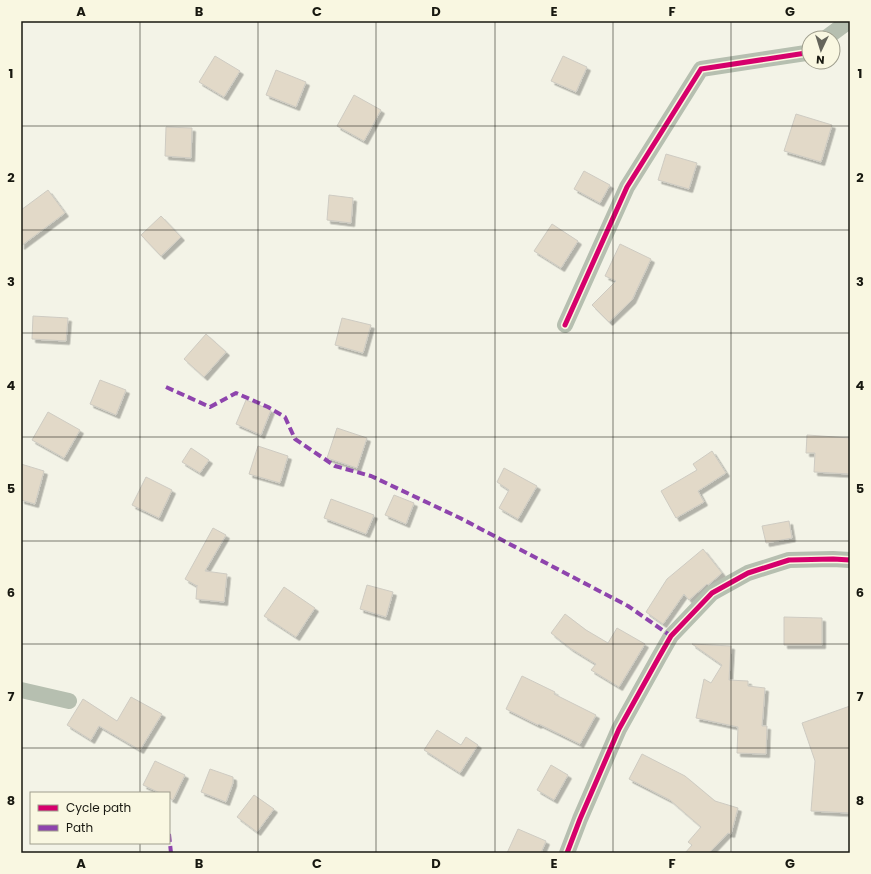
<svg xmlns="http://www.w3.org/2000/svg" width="871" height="874" font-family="Poppins,sans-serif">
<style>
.building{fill:#e2d9c8;stroke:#cecbc2;filter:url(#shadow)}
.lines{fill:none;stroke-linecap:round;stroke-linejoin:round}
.street{stroke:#b6bfb0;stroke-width:16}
.quiet{stroke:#8e44ad;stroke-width:4;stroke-dasharray:8 4;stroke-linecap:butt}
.cycleway-casing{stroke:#f9f7e1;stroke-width:8}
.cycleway{stroke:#d6006c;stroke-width:5}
.grid{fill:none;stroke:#181810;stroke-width:1;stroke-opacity:0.55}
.neatline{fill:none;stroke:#181810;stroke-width:1.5}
.grid-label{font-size:13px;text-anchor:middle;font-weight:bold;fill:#181810}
</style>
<defs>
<filter id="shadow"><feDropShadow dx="3.5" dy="3.5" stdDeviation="0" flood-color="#0004"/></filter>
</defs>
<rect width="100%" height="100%" fill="#f3f3e7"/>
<!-- building -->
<path class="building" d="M 215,56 L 240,71 L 224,97 L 199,82 Z
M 563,56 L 587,67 L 576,92 L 551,81 Z
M 276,70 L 306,82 L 296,107 L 266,95 Z
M 354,95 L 381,110 L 364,141 L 337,126 Z
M 796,114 L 832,125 L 821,162 L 784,151 Z
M 166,127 L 192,128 L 191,158 L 165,156 Z
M 666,154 L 697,163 L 689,189 L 658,180 Z
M 584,171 L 610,185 L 600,203 L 574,189 Z
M 48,190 L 65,213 L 21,246 L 21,210 Z
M 329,195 L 353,198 L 351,223 L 327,220 Z
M 161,216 L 181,237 L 161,256 L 141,235 Z
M 552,224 L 578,241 L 561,268 L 534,251 Z
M 620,244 L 651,259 L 632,300 L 609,322 L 592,305 L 616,281 L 605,276 Z
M 33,316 L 68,318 L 66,341 L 32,339 Z
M 342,318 L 371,325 L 363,353 L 335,345 Z
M 206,334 L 226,352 L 204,377 L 184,359 Z
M 100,380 L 126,390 L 116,415 L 90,404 Z
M 246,400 L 271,410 L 261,435 L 236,424 Z
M 48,412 L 80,430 L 64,458 L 32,440 Z
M 337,428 L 367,438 L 357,468 L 327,458 Z
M 807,435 L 850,438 L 850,474 L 814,472 L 815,453 L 806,453 Z
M 258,446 L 288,456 L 280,483 L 249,474 Z
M 191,448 L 209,460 L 200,473 L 182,462 Z
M 712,451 L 726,473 L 698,491 L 704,502 L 676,518 L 661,491 L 697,470 L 693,464 Z
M 21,464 L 44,471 L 35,504 L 21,500 Z
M 504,468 L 537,486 L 518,519 L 499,508 L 509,490 L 497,482 Z
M 146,477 L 172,490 L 159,518 L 132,505 Z
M 394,495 L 414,503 L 406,524 L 385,515 Z
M 331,499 L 374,515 L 366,534 L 324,518 Z
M 789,521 L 792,538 L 766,543 L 762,526 Z
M 213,528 L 226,535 L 205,571 L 227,574 L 224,602 L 196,599 L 197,585 L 197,586 L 185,579 Z
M 703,549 L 722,573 L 708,585 L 707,584 L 689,600 L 684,594 L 663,624 L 646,612 L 667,579 Z
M 367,585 L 393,592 L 386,617 L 360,609 Z
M 284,587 L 315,608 L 296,637 L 264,616 Z
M 565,614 L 586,630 L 608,643 L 617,628 L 645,644 L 619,687 L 591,670 L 596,664 L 570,648 L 551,633 Z
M 784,617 L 822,618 L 822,645 L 784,645 Z
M 692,644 L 731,646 L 729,680 L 748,681 L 748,686 L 765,688 L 762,726 L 767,726 L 766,754 L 737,753 L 738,727 L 696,718 L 704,679 L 711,683 L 722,665 Z
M 522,676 L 555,692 L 554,694 L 596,715 L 580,744 L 539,724 L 538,725 L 506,709 Z
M 131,697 L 162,714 L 140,750 L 99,726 L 91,740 L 67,725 L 83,699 L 117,721 Z
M 850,706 L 850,813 L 811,811 L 815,761 L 802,723 Z
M 437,730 L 461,745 L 466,737 L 478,745 L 460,773 L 424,750 Z
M 642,754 L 685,776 L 715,801 L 738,808 L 731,834 L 728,833 L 709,853 L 685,853 L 692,845 L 688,842 L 701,827 L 670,800 L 629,779 Z
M 155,761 L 185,775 L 173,800 L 169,798 L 169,793 L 160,793 L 143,785 Z
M 551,765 L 568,775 L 554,800 L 537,790 Z
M 210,769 L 233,777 L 233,783 L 226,802 L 201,792 Z
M 254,795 L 274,809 L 257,832 L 237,817 Z
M 518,829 L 546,841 L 541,853 L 507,853 Z"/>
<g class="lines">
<!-- street -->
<path class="street" d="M 826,38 L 849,21
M 565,325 L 627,187 L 701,69 L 806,53 L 809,51
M 21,690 L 69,701
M 567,853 L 580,819 L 619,729 L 659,657 L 671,636 L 712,593 L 748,573 L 789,560 L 833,559 L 850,560"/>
<!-- quiet -->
<path class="quiet" d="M 166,387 L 210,407 L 236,393 L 268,407 L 285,417 L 295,439 L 335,466 L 371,476 L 460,518 L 628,606 L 671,636
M 169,834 L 171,853"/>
<!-- cycleway casing -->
<g class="cycleway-casing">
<path id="cycleway" d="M 565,325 L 627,187 L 701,69 L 806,53 L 809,51
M 567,853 L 580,819 L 619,729 L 659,657 L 671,636 L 712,593 L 748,573 L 789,560 L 833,559 L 850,560"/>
</g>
<!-- cycleway -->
<use href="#cycleway" class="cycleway"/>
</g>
<!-- grid -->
<path class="grid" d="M 140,21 L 140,793M 258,21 L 258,853M 376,21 L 376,853M 495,21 L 495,853M 613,21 L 613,853M 731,21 L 731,853M 21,126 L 850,126M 21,230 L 850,230M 21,333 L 850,333M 21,437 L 850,437M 21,541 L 850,541M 21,644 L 850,644M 21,748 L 850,748M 140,843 L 140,853"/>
<!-- border -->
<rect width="871" height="874" fill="none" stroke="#f9f7e1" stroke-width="44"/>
<!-- legend -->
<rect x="30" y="792" width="140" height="52" fill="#f9f7e1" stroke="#9f9e8d"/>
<rect x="38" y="805" width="20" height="6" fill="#d6006c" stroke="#9f9e8d"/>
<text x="66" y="812" font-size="12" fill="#181810">Cycle path</text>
<rect x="38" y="825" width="20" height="6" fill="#8e44ad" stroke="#9f9e8d"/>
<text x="66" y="832" font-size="12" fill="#181810">Path</text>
<!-- north arrow -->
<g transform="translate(821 50) rotate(184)"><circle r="19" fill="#f9f7e1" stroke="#9f9e8d"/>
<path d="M0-3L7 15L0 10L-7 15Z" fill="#65655b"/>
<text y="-6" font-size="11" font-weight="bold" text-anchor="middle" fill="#181810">N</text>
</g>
<rect x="22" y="22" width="827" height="830" class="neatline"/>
<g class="grid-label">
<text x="81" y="16">A</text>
<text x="199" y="16">B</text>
<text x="317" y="16">C</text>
<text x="436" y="16">D</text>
<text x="554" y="16">E</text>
<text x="672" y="16">F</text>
<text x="790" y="16">G</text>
<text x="11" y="78">1</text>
<text x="860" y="78">1</text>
<text x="11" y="182">2</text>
<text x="860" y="182">2</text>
<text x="11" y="286">3</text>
<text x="860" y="286">3</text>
<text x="11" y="390">4</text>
<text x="860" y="390">4</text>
<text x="11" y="493">5</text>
<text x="860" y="493">5</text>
<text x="11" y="597">6</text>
<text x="860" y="597">6</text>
<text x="11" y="701">7</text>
<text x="860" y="701">7</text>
<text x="11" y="805">8</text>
<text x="860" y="805">8</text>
<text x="81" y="868">A</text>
<text x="199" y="868">B</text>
<text x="317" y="868">C</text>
<text x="436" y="868">D</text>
<text x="554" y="868">E</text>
<text x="672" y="868">F</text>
<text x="790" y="868">G</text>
</g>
</svg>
